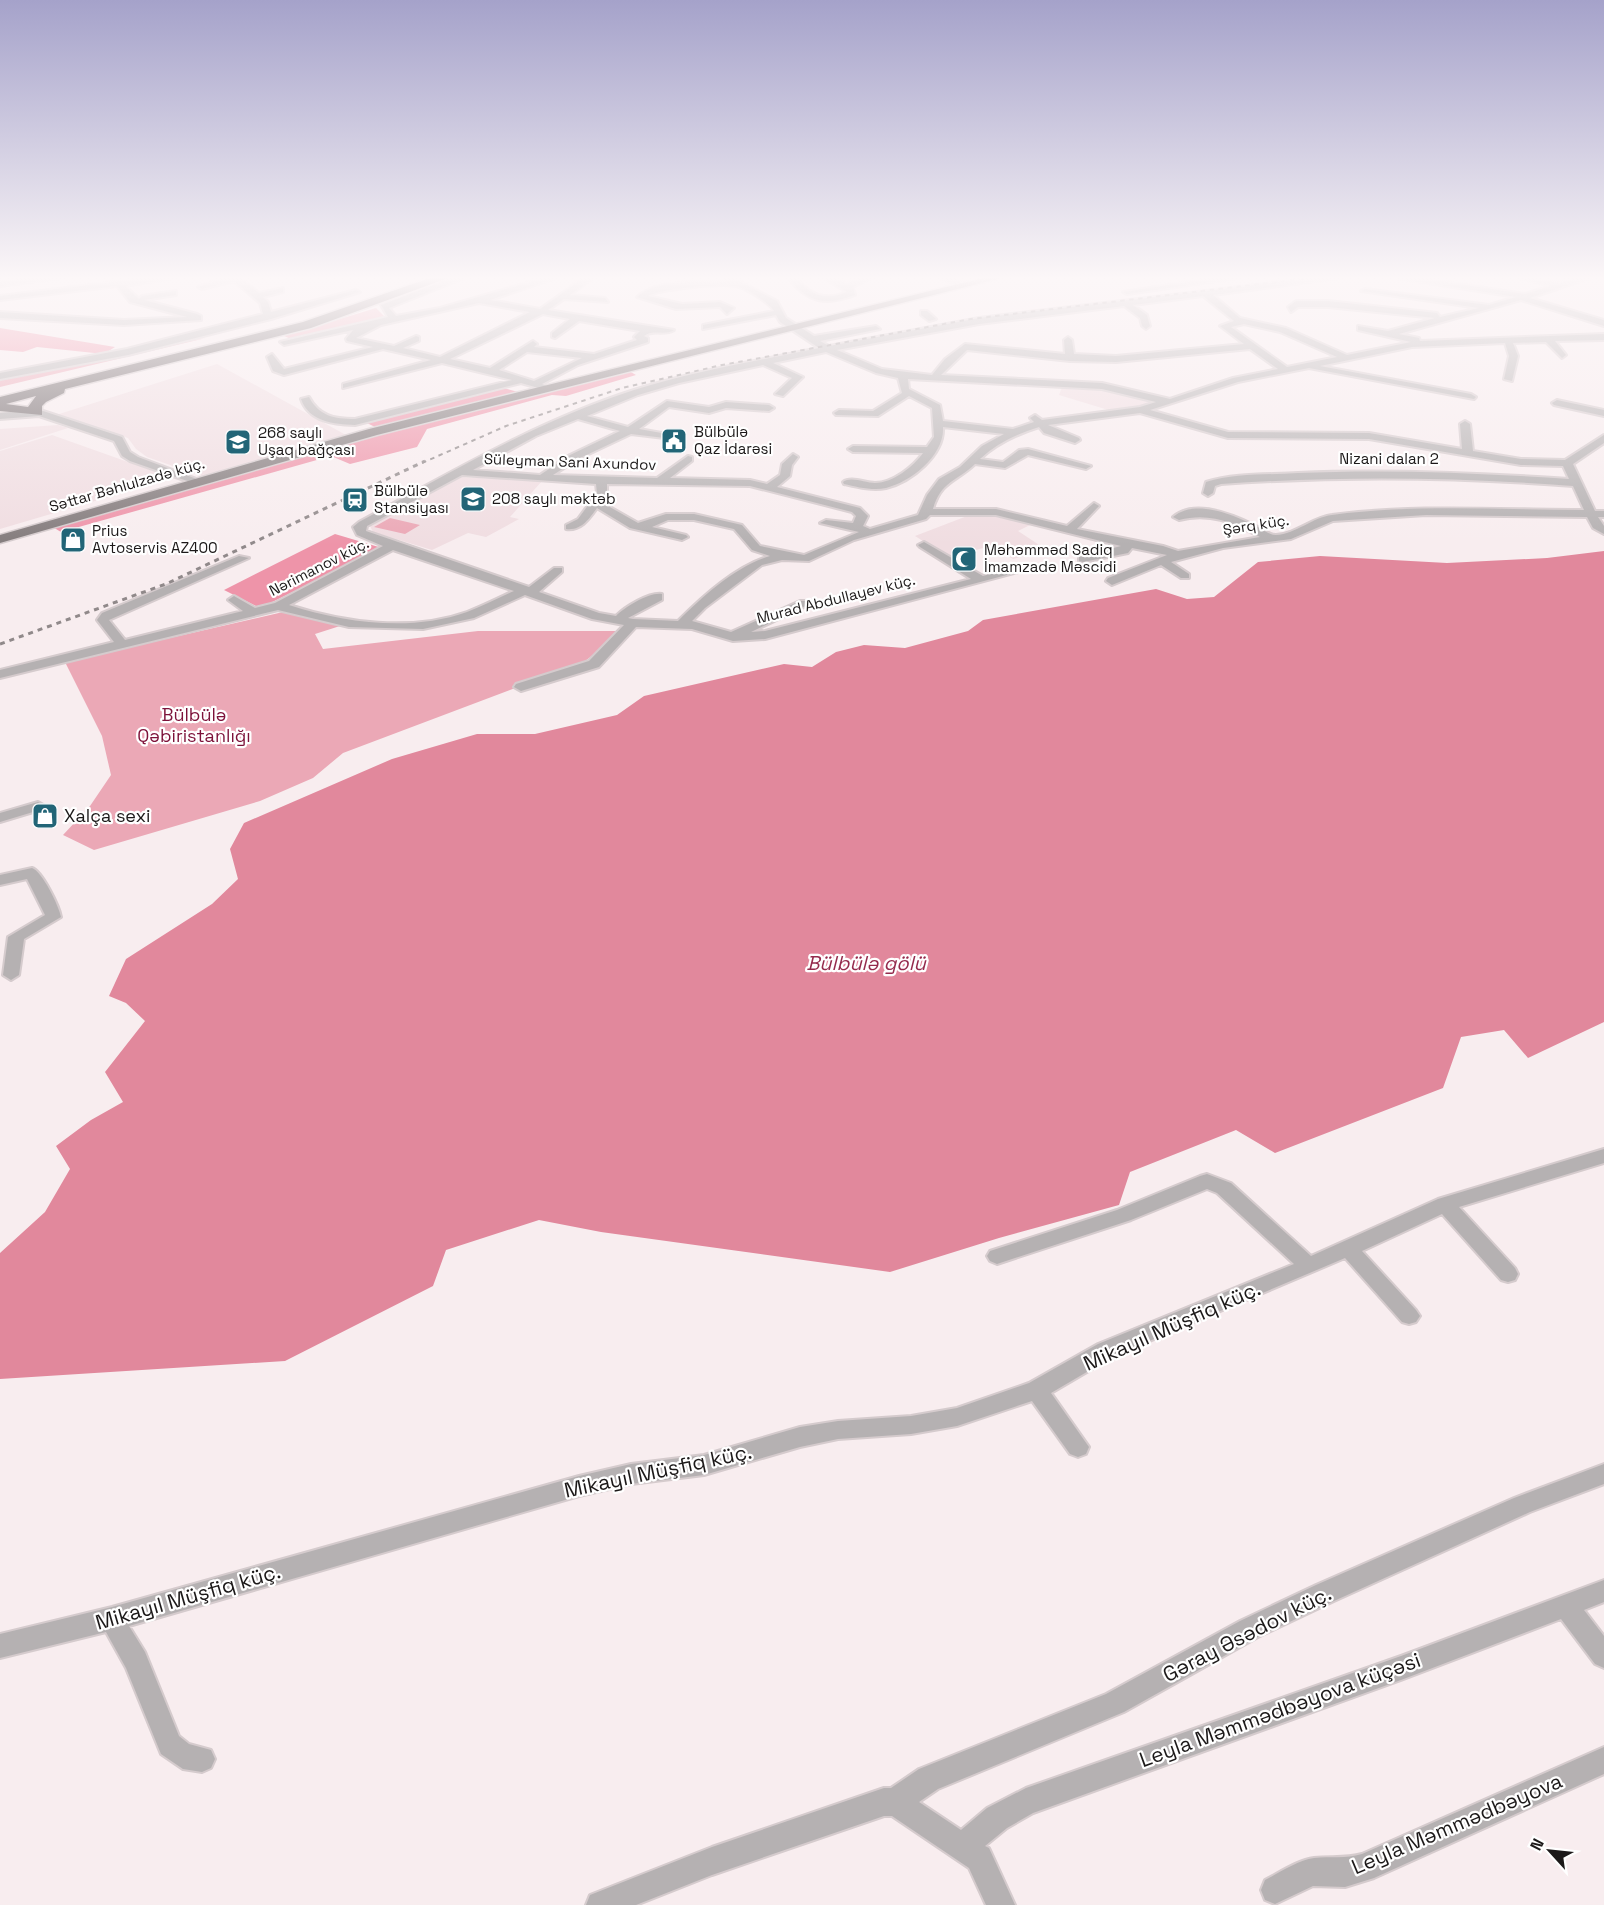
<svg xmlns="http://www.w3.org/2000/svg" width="1604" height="1905" font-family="'Space Grotesk',sans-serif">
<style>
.built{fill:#f0dde1}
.green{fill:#eba8b6}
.forest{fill:#ee94a9}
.water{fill:#e1889c}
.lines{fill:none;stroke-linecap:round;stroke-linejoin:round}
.minor-casing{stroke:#d5cbcd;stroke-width:4}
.major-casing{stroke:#d5cbcd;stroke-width:3}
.highway-casing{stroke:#d5cbcd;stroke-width:3}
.minor{fill:#b5b1b2;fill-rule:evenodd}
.major{fill:#847c7d;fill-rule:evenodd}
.highway{fill:#72696b;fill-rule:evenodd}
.rail-far1{stroke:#90898a;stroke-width:2;stroke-dasharray:4.5 4.5;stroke-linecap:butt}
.rail{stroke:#90898a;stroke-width:3;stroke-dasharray:5 5;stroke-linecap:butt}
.labels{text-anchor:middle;stroke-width:4.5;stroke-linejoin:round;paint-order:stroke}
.far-poi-label{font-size:15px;fill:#1c1919;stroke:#fff;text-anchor:start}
.far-street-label{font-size:15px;fill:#1c1919;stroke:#fff}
.park-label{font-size:18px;fill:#7d123a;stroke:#fff}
.poi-label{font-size:18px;fill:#1c1919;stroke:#fff;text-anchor:start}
.water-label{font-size:20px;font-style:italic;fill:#942b4d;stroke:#fff}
.near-street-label{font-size:21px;fill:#1c1919;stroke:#fff}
</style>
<rect width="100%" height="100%" fill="#f8edef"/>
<!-- built -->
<path class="built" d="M 217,364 L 346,435 L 202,476 L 147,457 L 136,449 L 128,438 L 56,415 Z
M 1063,385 L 1103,387 L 1154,401 L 1153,404 L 1115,412 L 1059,395 Z
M 58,425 L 68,428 L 0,450 L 0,429 Z
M 52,435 L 173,478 L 0,529 L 0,451 Z
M 459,477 L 542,481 L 510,517 L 519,519 L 486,537 L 468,533 L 432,550 L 373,532 L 370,526 Z
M 975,513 L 1032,524 L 1018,531 L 1047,550 L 1013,559 L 991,546 L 948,557 L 915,536 Z"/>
<!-- green -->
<path class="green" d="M 376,308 L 385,317 L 382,319 L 341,331 L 291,339 L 284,336 Z
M 206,338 L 0,387 L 0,379 L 77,362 Z
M 390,518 L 420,525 L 405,534 L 374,527 Z
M 283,612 L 340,626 L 315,634 L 323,649 L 478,631 L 618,631 L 607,644 L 584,662 L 343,753 L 313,778 L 260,801 L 94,850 L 63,835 L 90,806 L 111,775 L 102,736 L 65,662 Z"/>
<!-- forest -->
<path class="forest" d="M 0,328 L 115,347 L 104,354 L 37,347 L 23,352 L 0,350 Z
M 629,371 L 636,375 L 566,396 L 552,395 L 427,429 L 417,447 L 350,464 L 331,456 L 61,532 L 51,526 L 444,417 Z
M 500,387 L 518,392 L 377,428 L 365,422 Z
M 335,534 L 382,548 L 260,608 L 224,590 Z"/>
<!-- water -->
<path class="water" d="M 1604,551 L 1604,1022 L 1528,1058 L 1504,1030 L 1461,1037 L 1443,1088 L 1275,1153 L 1236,1130 L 1130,1172 L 1119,1205 L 999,1238 L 890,1272 L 601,1232 L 539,1220 L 446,1250 L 433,1286 L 285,1361 L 0,1379 L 0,1253 L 45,1212 L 70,1169 L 56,1146 L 91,1120 L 123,1102 L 105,1072 L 145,1021 L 126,1003 L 109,996 L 126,959 L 212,904 L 238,879 L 230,849 L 244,823 L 392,759 L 477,734 L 535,734 L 617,715 L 644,696 L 784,664 L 812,667 L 836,652 L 864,645 L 905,648 L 968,631 L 983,620 L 1156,589 L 1187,599 L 1214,597 L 1258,562 L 1320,556 L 1447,563 L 1547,558 Z"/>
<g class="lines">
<!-- minor casing -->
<g class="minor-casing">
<path id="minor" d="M 32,278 L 60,278 L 0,286 L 0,282 Z
M 147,278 L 172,278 L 125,286 L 139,299 L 142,296 L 176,291 L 176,295 L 144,300 L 197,314 L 201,316 L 201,320 L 124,325 L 0,318 L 0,312 L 124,320 L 187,317 L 130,302 L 117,286 L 0,300 L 0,296 Z
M 225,278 L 240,278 L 259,293 L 283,288 L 283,292 L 263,297 L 268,302 L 271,312 L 356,290 L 360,292 L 271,319 L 128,355 L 0,379 L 0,373 L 127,349 L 263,314 L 260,303 L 234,281 L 202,289 L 198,287 Z
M 452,278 L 464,278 L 389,308 L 396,316 L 440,308 L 544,278 L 556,278 L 490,300 L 540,309 L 584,278 L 593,278 L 570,295 L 605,298 L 608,302 L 564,299 L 548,310 L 674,330 C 665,336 653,329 644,336 L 648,338 L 648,342 L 578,365 L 542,384 L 549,387 L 549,391 L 521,383 L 355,425 C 334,424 309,422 301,399 L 309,397 C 319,416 334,419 355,419 L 512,380 L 442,363 L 343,388 L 343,384 L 431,360 L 383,349 L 284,375 L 273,371 L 267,357 L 272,354 L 284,369 L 373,347 L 347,341 L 346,339 L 353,330 L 284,345 L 280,342 L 388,317 L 381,305 ZM 479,303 L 530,312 L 440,357 L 403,348 L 419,341 L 419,337 L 416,336 L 394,346 L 356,338 L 381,325 ZM 543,314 L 570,319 L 552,333 L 552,337 L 555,338 L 579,321 L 640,331 L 634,337 L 637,340 L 594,354 L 534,347 L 537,344 L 533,341 L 490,368 L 450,359 ZM 527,352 L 582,358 L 534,381 L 499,370 Z
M 723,278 L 733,278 L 777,301 L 786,318 L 814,336 L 876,326 L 880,329 L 820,341 L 829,346 L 979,318 L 1313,278 L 1338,278 L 1213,295 L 1240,318 L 1286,328 L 1347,355 L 1411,342 L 1358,330 L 1358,326 L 1388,331 L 1435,318 L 1328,307 L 1298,307 L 1291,312 L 1288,307 L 1296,301 L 1328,301 L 1437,313 L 1440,317 L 1479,308 L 1361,291 L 1365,289 L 1489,305 L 1516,297 L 1397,278 L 1419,278 L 1525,294 L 1551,286 L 1520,278 L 1560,283 L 1576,278 L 1589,278 L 1530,298 L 1604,320 L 1604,326 L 1521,300 L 1399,334 L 1419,338 L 1420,341 L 1604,334 L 1604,340 L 1555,341 L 1566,355 L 1562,358 L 1546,342 L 1513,343 L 1518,356 L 1512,381 L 1504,379 L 1509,356 L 1505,343 L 1412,347 L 1320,366 L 1471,394 L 1476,397 L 1474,399 L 1309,368 L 1238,382 L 1150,410 L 1228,432 L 1369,433 L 1462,449 L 1460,424 L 1465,421 L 1470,424 L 1473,451 L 1521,459 L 1565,460 L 1604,435 L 1604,443 L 1573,464 L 1595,511 L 1604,511 L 1604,517 L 1598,517 L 1604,526 L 1604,534 L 1593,528 L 1587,517 L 1426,515 L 1333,521 L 1291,539 L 1223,548 L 1171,562 L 1189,574 L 1189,578 L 1181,578 L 1161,565 L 1112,585 L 1106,581 L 1108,578 L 1167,555 L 1132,548 L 1128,553 L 1083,562 L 1079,561 L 1079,557 L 1121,546 L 996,515 L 930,515 L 926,519 L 854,540 L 809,561 L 782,560 L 762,565 L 705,608 L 692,621 L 731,632 L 800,601 L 808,601 L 810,604 L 751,632 L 765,631 L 971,579 L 920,547 L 918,545 L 924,542 L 983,576 L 1012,568 L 1018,572 L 765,639 L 733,641 L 692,629 L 636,627 L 599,667 L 521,691 L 514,687 L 516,684 L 589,661 L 624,625 L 592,619 L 525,595 L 474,618 L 423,629 L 349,627 L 278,610 L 0,678 L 0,670 L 114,642 L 97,620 L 102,613 L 239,556 L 249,558 L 109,620 L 125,640 L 243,611 L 228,600 L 234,596 L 255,608 L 275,603 L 383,546 L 357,535 L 353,527 L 359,522 C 448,474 537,421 634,390 C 694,371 757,361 819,348 L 780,322 L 776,315 L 703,329 L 703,325 L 774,311 C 770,303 744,287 735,286 C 721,283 659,289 648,296 L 682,304 L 720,302 L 734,308 L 727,314 L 720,307 L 676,309 L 637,297 C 660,277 700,284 728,282 ZM 1203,296 L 1234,321 L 1220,326 L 1244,344 L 1116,356 L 1074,354 L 1072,340 L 1068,337 L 1064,340 L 1065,354 L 965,344 L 945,359 L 932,375 L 882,369 L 837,350 L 979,324 L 1124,306 L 1140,318 L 1142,326 L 1146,329 L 1150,326 L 1147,315 L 1133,305 ZM 1244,324 L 1280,332 L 1337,357 L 1287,367 L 1231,327 ZM 1250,349 L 1278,369 L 1233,378 L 1170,399 L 1102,383 L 941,375 L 967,350 L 1070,361 L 1116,362 ZM 826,352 L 876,373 L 898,378 L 902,393 L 873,411 L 839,410 L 834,413 L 836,415 L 878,416 L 909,396 L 932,408 L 934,437 L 927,447 L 853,446 L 848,449 L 853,452 L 923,453 C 914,466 893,483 875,483 C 865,483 851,476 843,482 L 844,484 C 857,487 873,491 886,488 C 911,482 945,455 943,427 L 1004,434 L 982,446 L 960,467 L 939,479 L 927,495 L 918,515 L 870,529 L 863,526 L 868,516 L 860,508 L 777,487 L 790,476 L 792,465 L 798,457 L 793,454 L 782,464 L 780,475 L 767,484 L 750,480 L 670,478 L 692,461 L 692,457 L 688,456 L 657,478 L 553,475 L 578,459 L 631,434 L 673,439 L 673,435 L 639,429 L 669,407 L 709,413 L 726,408 L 769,411 L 774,408 L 769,405 L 726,402 L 709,407 L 667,401 L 628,427 L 587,416 L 638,395 L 679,383 L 763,365 L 792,378 L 775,394 L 783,396 L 803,377 L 773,363 ZM 908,379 L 1102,389 L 1156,402 L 1140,407 L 1042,420 L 1035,415 L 1030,418 L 1034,422 L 1013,429 L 943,421 L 940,405 L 909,389 ZM 1140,413 L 1228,438 L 1369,439 L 1521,465 L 1563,466 L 1569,479 C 1479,473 1388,469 1298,473 C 1268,475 1235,473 1206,482 L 1203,493 L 1208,496 L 1213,493 L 1215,486 L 1221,484 C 1338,476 1455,477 1573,486 L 1584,510 C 1501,510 1415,504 1332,515 C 1313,517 1296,534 1276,535 C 1269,535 1262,529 1256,526 C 1234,515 1195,498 1173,517 L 1179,520 C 1209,512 1233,522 1260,537 L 1178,551 L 1163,546 L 1077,529 L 1099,506 L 1094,503 L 1067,526 L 996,509 L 933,509 C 941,481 956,482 975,464 L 1005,468 L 1028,455 L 1086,469 L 1091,466 L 1028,449 L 1019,450 L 1003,462 L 980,459 C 997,443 1017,434 1039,427 L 1044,433 L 1075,443 L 1080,440 L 1079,438 L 1048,425 ZM 578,419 L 620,431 L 570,455 L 540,475 L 473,470 L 536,436 ZM 462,475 L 596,484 L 597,493 L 578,519 L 566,525 L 566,529 C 581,531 589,519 597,508 L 630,528 L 682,540 L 688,537 L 686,535 L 652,527 L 668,520 L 694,520 L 734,529 L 752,550 L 770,556 C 736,566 703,596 678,621 L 633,619 L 628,618 L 662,600 L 662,594 C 649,592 625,607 616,616 L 599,613 L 539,592 L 562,572 L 562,568 L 554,568 L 529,587 L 366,531 L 367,526 ZM 607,484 L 750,486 L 852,512 L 856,516 L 853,523 L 826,520 L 820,523 L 859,532 L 804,555 L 760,546 L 742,525 L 694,514 L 666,514 L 638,523 L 601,502 L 607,493 ZM 393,550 L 514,591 C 498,598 483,606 467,612 C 411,632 345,623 289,605 Z
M 788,278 L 796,278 C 812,296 825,301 847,292 L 824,278 L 835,278 L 846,284 L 860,278 L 871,278 L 853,287 L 855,295 C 826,306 808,303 788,278 Z
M 942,278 L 953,278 L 966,285 L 959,287 Z
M 1214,278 L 1237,278 L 1127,294 L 1123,292 Z
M 921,311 L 927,311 L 936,319 L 929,321 L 921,315 Z
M 1557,400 L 1604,410 L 1604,416 L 1554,405 L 1552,403 Z
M 37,409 L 122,437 L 130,452 L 138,457 L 202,481 L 193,483 L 130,461 L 122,456 L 114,441 L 39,416 L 0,419 L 0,413 Z
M 38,802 L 45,806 L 43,809 L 0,822 L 0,813 Z
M 32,868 C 42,871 59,906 61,917 L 24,939 L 19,975 L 11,980 L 3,975 L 8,937 L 45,915 L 27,879 L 0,885 L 0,875 Z
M 1604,1149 L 1604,1163 L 1459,1207 L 1515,1268 L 1518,1274 L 1515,1280 L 1508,1282 L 1501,1280 L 1442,1214 L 1362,1251 L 1416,1310 L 1420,1316 L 1416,1322 L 1409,1324 L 1402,1322 L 1345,1258 L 1114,1356 L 1051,1393 L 1089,1447 L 1086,1454 L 1078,1457 L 1070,1454 L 1032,1401 L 957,1426 L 911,1434 L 838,1439 L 800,1447 L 704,1475 L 631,1484 L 579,1496 L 129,1626 L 145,1652 L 179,1736 L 189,1744 L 211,1750 L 215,1759 L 211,1768 L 202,1772 L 183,1769 L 161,1754 L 126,1668 L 106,1632 L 0,1658 L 0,1634 L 112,1607 L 579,1476 L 631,1464 L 704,1455 L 800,1427 L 838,1421 L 911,1416 L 957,1408 L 1029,1383 L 1098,1344 L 1294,1264 L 1217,1193 L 1207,1189 L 1131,1220 L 997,1264 L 990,1261 L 987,1256 L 990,1251 L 1117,1210 L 1200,1176 L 1207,1174 L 1231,1183 L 1311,1256 L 1438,1199 Z
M 1604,1464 L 1604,1484 L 1530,1512 L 1334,1601 L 1258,1637 L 1124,1712 L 938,1789 L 919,1802 L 961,1830 L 987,1808 L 1026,1788 L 1401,1656 L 1604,1580 L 1604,1602 L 1584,1610 L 1604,1636 L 1604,1668 L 1595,1664 L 1561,1619 L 1401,1680 L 1033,1813 L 1007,1828 L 985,1846 L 989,1848 L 1015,1905 L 986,1905 L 969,1868 L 892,1816 L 884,1816 L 712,1875 L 636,1905 L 586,1905 L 590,1895 L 712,1847 L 884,1788 L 891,1788 L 919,1769 L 1106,1694 L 1240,1621 L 1316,1585 L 1514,1498 Z
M 1604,1747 L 1604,1774 L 1374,1878 L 1345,1887 L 1313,1886 L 1275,1904 L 1265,1900 L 1261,1890 L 1265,1880 C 1279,1873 1298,1860 1314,1858 C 1331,1856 1345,1859 1362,1854 Z"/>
</g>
<!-- major casing -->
<g class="major-casing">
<path id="major" d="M 983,278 L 1001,278 L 377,435 L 0,543 L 0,535 L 369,429 Z"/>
</g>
<!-- highway casing -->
<g class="highway-casing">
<path id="highway" d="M 430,278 L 448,278 L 311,328 L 65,389 L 64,393 L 46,402 L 42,406 L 42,415 L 0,411 L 0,397 L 303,322 ZM 36,396 L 28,407 L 6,404 Z"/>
</g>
<!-- minor -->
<use href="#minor" class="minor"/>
<!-- major -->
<use href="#major" class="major"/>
<!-- highway -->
<use href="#highway" class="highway"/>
<!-- rail-far1 -->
<path class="rail-far1" d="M 422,463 L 506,426 L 622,388 L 722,365 L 971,319 L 1309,278"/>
<!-- rail -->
<path class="rail" d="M 0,644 L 166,584 L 425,461"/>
</g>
<!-- sky -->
<linearGradient id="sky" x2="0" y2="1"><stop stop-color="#a5a2ca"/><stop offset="0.51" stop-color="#fcf7f8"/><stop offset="1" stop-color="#fcf7f8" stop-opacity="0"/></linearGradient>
<rect width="1604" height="545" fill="url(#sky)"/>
<!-- icons -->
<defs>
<g id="civic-square" transform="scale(1.35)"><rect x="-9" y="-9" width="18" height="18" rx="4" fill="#226577" stroke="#fff"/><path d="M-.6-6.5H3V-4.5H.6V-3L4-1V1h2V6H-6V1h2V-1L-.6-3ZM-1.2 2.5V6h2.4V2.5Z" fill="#fff"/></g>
<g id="school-square" transform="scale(1.35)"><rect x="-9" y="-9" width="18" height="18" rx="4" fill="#226577" stroke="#fff"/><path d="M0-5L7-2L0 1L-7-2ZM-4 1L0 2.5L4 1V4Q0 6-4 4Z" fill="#fff"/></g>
<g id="station-square" transform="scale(1.35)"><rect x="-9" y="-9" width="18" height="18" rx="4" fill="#226577" stroke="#fff"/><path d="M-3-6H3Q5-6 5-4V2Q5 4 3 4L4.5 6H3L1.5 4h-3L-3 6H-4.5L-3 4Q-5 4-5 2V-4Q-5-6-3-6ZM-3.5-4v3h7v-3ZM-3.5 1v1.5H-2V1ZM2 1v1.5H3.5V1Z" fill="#fff"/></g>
<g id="shop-square" transform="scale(1.35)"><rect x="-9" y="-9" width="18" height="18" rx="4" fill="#226577" stroke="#fff"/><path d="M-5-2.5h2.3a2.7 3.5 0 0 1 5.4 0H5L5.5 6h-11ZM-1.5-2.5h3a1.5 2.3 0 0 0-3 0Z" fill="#fff"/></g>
<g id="mosque-square" transform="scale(1.35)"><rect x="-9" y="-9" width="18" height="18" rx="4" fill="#226577" stroke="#fff"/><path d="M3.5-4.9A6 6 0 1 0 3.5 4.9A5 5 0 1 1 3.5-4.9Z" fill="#fff"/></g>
</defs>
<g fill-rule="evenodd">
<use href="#civic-square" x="674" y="441"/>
<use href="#school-square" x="238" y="442"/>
<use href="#school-square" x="473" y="499"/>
<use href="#station-square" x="355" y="500"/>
<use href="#shop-square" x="73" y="540"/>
<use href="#mosque-square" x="964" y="559"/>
<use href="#shop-square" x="45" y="816"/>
</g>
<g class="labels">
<!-- far-poi labels -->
<g class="far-poi-label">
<text x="694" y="437">Bülbülə<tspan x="694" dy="17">Qaz İdarəsi</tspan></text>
<text x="258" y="438">268 saylı<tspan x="258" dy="17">Uşaq bağçası</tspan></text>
<text x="374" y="496">Bülbülə<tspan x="374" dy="17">Stansiyası</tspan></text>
<text x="492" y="504">208 saylı məktəb</text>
<text x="92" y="536">Prius<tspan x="92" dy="17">Avtoservis AZ400</tspan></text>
<text x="984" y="555">Məhəmməd Sadiq<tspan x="984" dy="17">İmamzadə Məscidi</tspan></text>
</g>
<!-- far-street labels -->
<g class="far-street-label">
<text x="1389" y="464">Nizani dalan 2</text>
<text transform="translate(570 462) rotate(2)" y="5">Süleyman Sani Axundov</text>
<text transform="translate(127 485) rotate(-16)" y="5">Səttar Bəhlulzadə küç.</text>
<text transform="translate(1256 525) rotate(-9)" y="5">Şərq küç.</text>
<text transform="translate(319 567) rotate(-27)" y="5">Nərimanov küç.</text>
<text transform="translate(836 599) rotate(-14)" y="5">Murad Abdullayev küç.</text>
</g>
<!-- park labels -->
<g class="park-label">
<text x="194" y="721">Bülbülə<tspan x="194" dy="21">Qəbiristanlığı</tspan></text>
</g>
<!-- poi labels -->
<g class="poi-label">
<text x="64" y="822">Xalça sexi</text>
</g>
<!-- water labels -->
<g class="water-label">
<text x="866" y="970">Bülbülə gölü</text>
</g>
<!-- near-street labels -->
<g class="near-street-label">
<text transform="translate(1172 1326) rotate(-24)" y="7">Mikayıl Müşfiq küç.</text>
<text transform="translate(658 1471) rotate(-12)" y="7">Mikayıl Müşfiq küç.</text>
<text transform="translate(188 1597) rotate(-16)" y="7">Mikayıl Müşfiq küç.</text>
<text transform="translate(1247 1634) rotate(-27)" y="7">Gəray Əsədov küç.</text>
<text transform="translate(1280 1710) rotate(-20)" y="7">Leyla Məmmədbəyova küçəsi</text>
<text transform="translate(1457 1824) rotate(-23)" y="7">Leyla Məmmədbəyova</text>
</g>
</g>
<!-- north arrow -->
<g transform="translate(1550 1851) rotate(297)" stroke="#ffffff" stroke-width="4.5" paint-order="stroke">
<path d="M0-4.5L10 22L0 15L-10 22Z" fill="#1c1919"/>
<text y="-9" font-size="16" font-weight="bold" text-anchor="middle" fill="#1c1919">N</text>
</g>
</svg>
